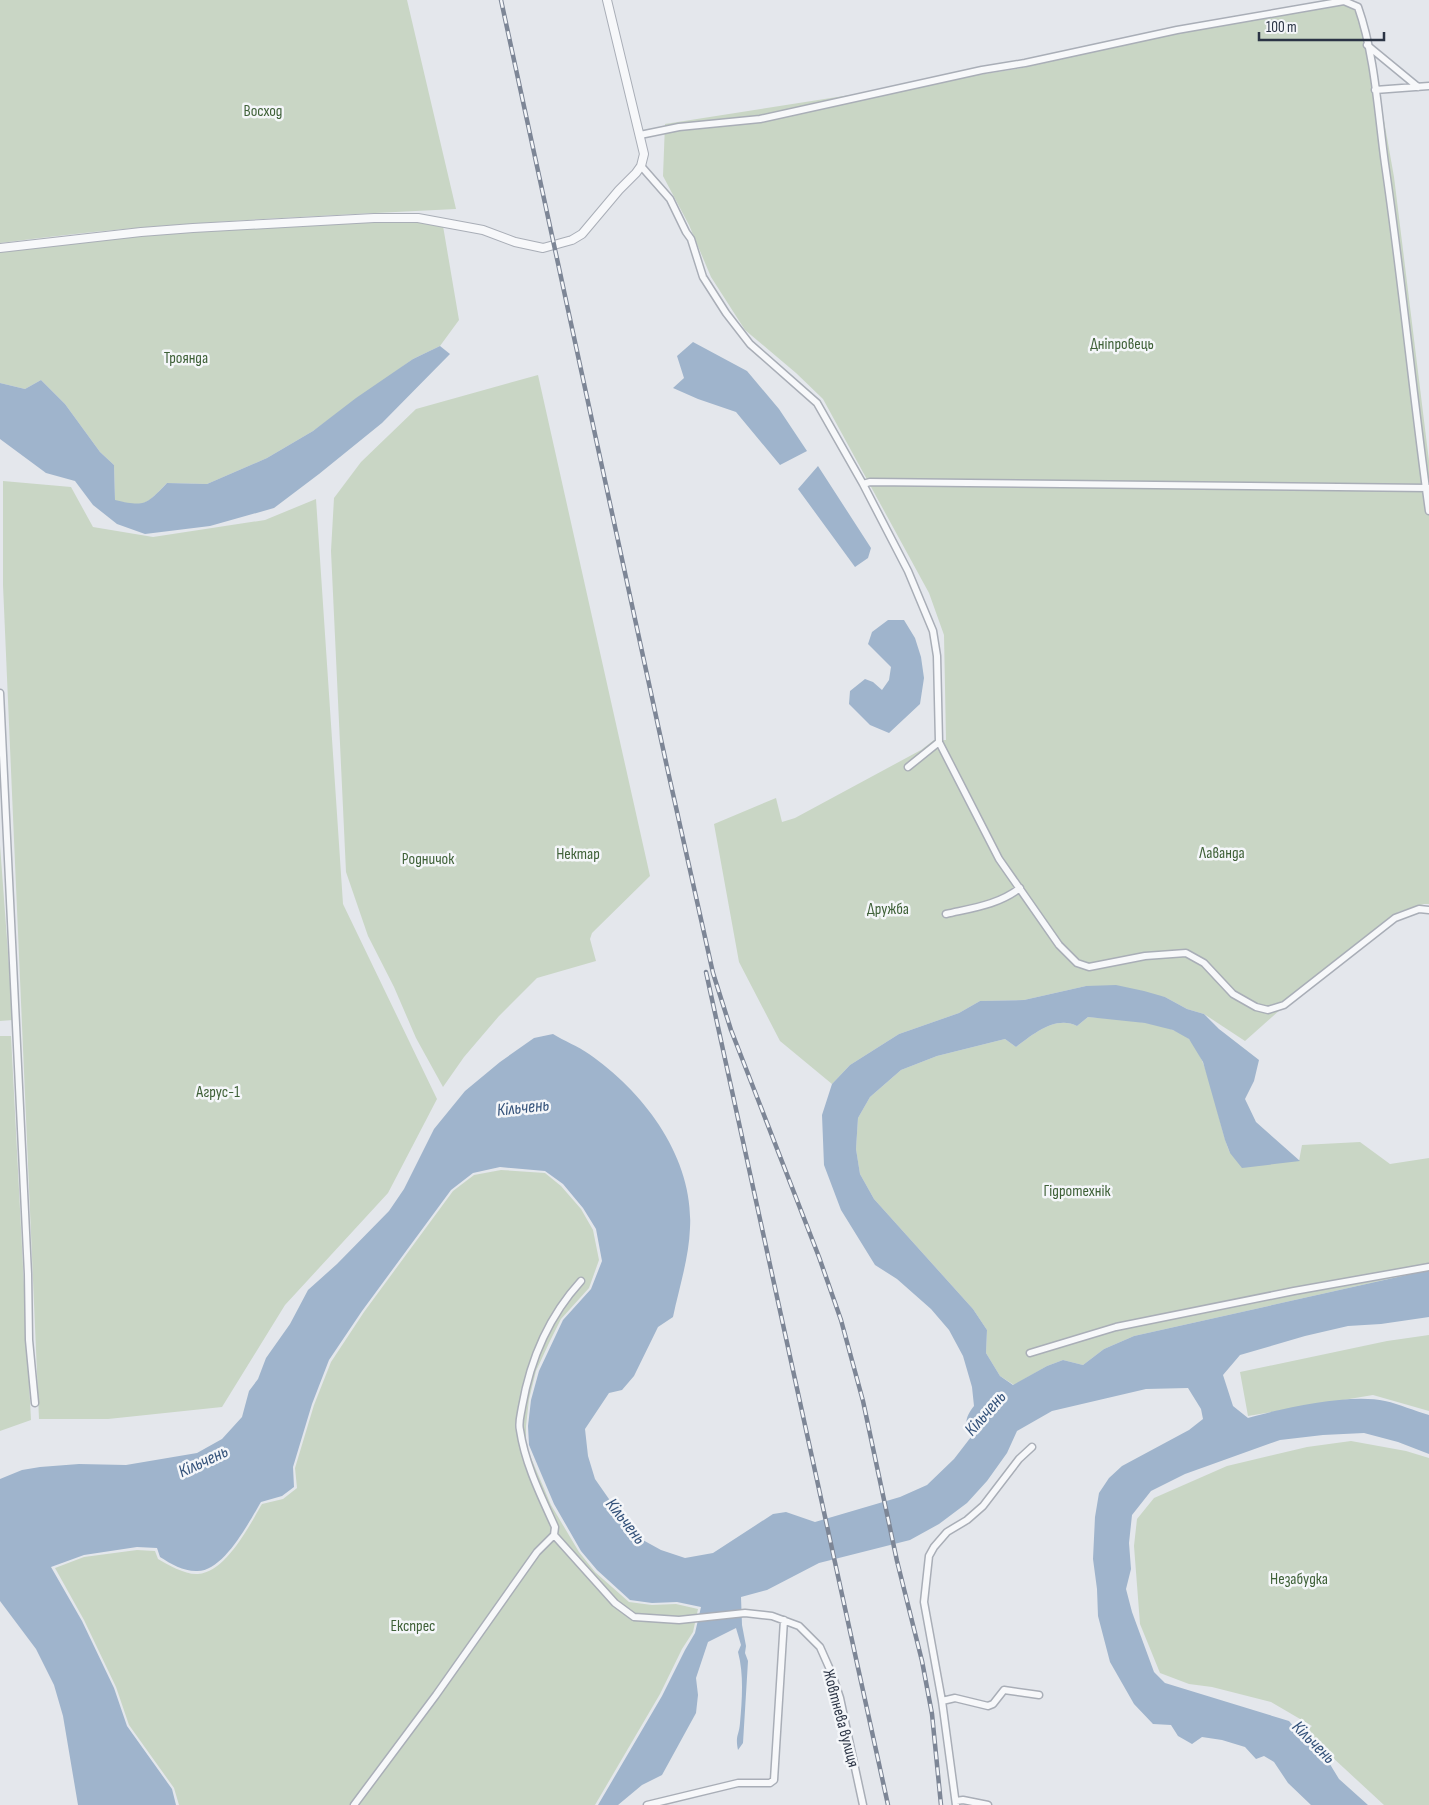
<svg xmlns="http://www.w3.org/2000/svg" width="1429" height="1805" font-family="'Sofia Sans Condensed',sans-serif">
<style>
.green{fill:#c9d6c5}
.water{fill:#9fb4cc}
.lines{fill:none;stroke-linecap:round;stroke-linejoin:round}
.minor-casing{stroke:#a9aeb7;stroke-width:9}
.tertiary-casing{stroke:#a9aeb7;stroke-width:10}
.minor{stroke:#f7f8fa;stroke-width:6}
.tertiary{stroke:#f7f8fa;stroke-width:8}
.rail-casing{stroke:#7d8696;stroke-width:4.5}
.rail{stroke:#f4f6f9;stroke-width:2.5;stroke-dasharray:8;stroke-linecap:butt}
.labels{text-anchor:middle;stroke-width:5;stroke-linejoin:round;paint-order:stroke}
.park-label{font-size:16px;fill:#3f6138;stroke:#f4f6f9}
.street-label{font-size:16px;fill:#2b3445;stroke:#f4f6f9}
.water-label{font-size:18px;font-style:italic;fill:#34527a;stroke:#f4f6f9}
</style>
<rect width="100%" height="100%" fill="#e4e7ec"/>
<!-- green -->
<path class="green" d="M 0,0 L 407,0 L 456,209 C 304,217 151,222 0,243 Z
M 1349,4 L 1366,19 L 1394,177 L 1429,461 L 1429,904 L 1424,904 L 1398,912 L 1326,969 L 1245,1041 L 1204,1014 L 1187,1009 L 1165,997 L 1086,986 L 1024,1000 L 980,1001 L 959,1013 L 899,1034 L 850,1065 L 832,1084 L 780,1041 L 739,962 L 714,824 L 776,798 L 782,822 L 795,818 L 921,750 L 934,740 L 946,740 L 944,635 L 929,593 L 823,399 L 796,373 L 745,330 L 711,277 L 689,225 L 663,176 L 665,124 L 1022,68 L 1187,31 Z
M 442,220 L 459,320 L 440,346 L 413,359 L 313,431 L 267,458 L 207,484 L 167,483 C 145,506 145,507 115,501 L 114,465 L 100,452 L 65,404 L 41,380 L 25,389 L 0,383 L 0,245 L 40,240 L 329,223 Z
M 538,375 L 650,876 L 592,933 L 590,939 L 596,961 L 537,978 L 499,1016 L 464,1057 L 443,1087 L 416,1038 L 394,987 L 368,936 L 346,872 L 331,551 L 334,498 L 361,462 L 416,409 Z
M 3,481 L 71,487 L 93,527 L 153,537 L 265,520 L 316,499 L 343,904 L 437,1099 L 388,1193 L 285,1305 L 222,1407 L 108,1419 L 39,1419 L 3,585 Z
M 0,845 L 13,1020 L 0,1021 Z
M 1088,1017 C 1114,1019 1167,1021 1188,1038 C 1209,1056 1218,1125 1230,1153 L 1299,1161 L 1302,1145 L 1360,1142 L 1390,1164 L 1429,1158 L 1429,1270 L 1134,1336 L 1104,1349 L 1083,1365 L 1063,1360 L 1047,1366 L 1014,1385 L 1000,1376 L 986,1353 L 987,1330 L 973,1309 L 874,1199 L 860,1174 L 856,1149 L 858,1118 L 870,1097 L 901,1070 L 937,1056 L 1005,1039 L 1016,1047 C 1033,1034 1056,1015 1077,1026 Z
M 0,1036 L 11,1036 L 31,1420 L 0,1431 Z
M 501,1170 L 545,1173 L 561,1186 L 581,1209 L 593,1230 L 599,1260 L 589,1288 L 561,1319 L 549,1343 L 536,1371 L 529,1399 L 526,1426 L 526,1446 L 551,1505 L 579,1552 L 595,1572 L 629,1602 L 652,1605 L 676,1604 L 698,1609 L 693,1632 L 682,1649 L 660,1694 L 595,1805 L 179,1805 L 174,1788 L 129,1725 L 116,1687 L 84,1620 L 55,1568 L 84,1557 L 137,1550 L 155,1551 L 158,1559 C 168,1565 186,1575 198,1574 C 226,1572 249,1526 262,1504 L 283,1499 L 297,1488 L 295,1468 L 314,1405 L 331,1362 L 364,1312 L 453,1191 L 474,1175 Z
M 1429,1335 L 1429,1411 L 1373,1395 L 1248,1416 L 1240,1372 L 1387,1341 Z
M 1351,1441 L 1406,1451 L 1429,1458 L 1429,1805 L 1384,1805 L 1305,1732 L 1312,1726 L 1271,1702 L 1212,1687 L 1189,1684 L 1160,1673 L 1140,1624 L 1134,1546 L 1137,1519 L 1154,1498 L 1227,1466 L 1307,1447 Z"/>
<!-- water -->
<path class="water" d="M 693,342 L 747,371 L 779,409 L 807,451 L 780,465 L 736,412 L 698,399 L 673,388 L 684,378 L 677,356 Z
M 440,346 L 450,354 L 382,423 L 319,474 L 274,508 L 210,526 L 145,534 L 117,524 L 93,505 L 75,481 L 46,473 L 0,439 L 0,383 L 25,389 L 41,380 L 65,404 L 100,452 L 114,465 L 115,500 C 145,507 146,505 167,483 L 207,484 L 267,458 L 313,431 L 356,398 L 413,359 Z
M 818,466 L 871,548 L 868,558 L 855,567 L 798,489 Z
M 888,620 L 904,620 L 915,638 L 921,657 L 924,678 L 920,704 L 889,733 L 870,725 L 849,704 L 850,691 L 865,679 L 873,682 L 882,690 L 889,680 L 891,667 L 868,644 L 872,632 Z
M 1116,985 L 1144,991 L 1165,997 L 1187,1009 L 1204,1014 L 1219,1029 L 1259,1060 L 1254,1081 L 1245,1099 L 1256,1122 L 1300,1161 L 1242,1168 L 1230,1153 L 1225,1140 L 1203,1062 L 1189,1039 L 1173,1030 L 1145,1023 L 1088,1017 L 1077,1026 C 1056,1015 1033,1034 1016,1047 L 1005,1039 L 937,1056 L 901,1070 L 870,1097 L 858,1118 L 856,1149 L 860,1174 L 874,1199 L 973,1309 L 987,1330 L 986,1353 L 1000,1376 L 1013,1385 L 1047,1366 L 1063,1360 L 1083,1365 L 1104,1349 L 1134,1336 L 1429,1270 L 1429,1317 L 1381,1324 L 1348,1326 L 1305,1336 L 1240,1355 L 1223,1375 L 1233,1406 L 1248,1418 C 1282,1408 1351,1393 1385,1401 C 1400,1404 1414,1411 1429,1415 L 1429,1454 L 1398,1442 L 1364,1433 L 1323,1435 L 1280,1440 L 1249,1451 L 1185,1474 L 1151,1491 L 1132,1515 L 1129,1543 L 1131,1569 L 1126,1589 L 1132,1612 L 1154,1672 L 1165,1683 L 1289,1721 L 1300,1734 L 1328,1761 L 1339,1779 L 1368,1805 L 1311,1805 L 1288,1783 L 1274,1762 L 1264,1756 L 1256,1759 L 1245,1747 L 1222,1740 L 1202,1737 L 1192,1744 L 1178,1736 L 1171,1725 L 1153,1724 L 1134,1704 L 1110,1662 L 1098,1616 L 1097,1589 L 1093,1559 L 1095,1517 L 1099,1493 L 1109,1478 L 1122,1466 L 1189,1430 L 1203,1419 L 1201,1409 L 1188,1388 L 1146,1389 L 1052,1411 L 1017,1431 L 1007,1453 L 987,1481 L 967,1503 L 939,1524 L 910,1540 L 819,1563 L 767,1590 L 741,1597 L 742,1625 L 746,1646 L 745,1653 L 748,1661 L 743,1743 L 738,1750 C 735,1735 739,1736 740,1723 C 742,1700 744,1674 738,1652 L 741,1645 L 736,1628 L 708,1642 L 696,1678 L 698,1695 L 696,1713 L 662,1775 L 642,1785 L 618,1805 L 598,1805 L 662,1696 L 685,1650 L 695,1633 L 701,1607 L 677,1602 L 652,1603 L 630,1600 L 597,1570 L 581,1551 L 554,1504 L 529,1445 L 528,1426 L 531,1400 L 539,1371 L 563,1320 L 591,1289 L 602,1261 L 596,1229 L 583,1208 L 563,1184 L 545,1171 L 500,1167 L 473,1173 L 451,1190 L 362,1311 L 329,1360 L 312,1404 L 293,1467 L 294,1487 L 282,1496 L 261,1502 C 249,1522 223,1573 196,1571 C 183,1571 171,1564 160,1557 L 157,1548 L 137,1547 L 84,1555 L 51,1567 L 82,1621 L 114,1688 L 127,1726 L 172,1789 L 176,1805 L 78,1805 L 63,1716 L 54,1685 L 36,1649 L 0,1601 L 0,1479 L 22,1470 L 40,1467 L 79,1464 L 126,1465 L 197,1453 L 222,1439 L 242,1417 L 249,1391 L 258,1379 L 266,1358 L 290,1324 L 308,1290 L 337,1264 L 389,1211 L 404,1189 L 434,1129 L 465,1091 L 500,1062 L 534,1038 L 553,1034 C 564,1041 578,1046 589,1054 C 644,1092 694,1158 690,1228 C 689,1258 679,1288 673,1317 L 658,1327 L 634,1376 L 622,1390 L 609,1393 L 585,1429 L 588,1456 L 595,1479 L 625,1522 L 641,1539 L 661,1550 L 685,1558 L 713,1553 L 773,1514 L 786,1512 L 815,1522 L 900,1497 L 927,1485 L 954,1459 L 971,1437 C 964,1425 965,1417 974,1406 L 972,1387 L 963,1356 L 949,1330 L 931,1309 L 897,1279 L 875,1265 L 841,1210 L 824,1165 L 822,1115 L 832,1084 L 850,1065 L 899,1034 L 959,1013 L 980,1001 L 1024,1000 L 1086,986 Z"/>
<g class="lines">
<!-- minor casing -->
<g class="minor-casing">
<path id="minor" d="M 1367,45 L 1418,87
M 1375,90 L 1429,86
M 640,135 L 679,127 L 760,119 L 982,70 L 1025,63 L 1177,30 L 1344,1 L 1358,7 C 1375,55 1378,114 1385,164 C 1402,280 1413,396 1429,511
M 641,166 L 670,199 L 686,232 L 691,239 L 703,277 L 726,313 L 750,344 L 817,403 L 863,484 L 908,571 L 933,631 L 937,656 L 939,742 L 999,859 L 1059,945 L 1077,963 L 1089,967 L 1145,956 L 1186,953 L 1204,963 L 1233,994 L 1256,1007 L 1268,1010 L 1284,1005 L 1395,918 L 1419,909 L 1429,910
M 863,484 L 870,482 L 1428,488
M 0,693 L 28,1274 L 29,1340 L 35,1403
M 908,767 L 939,742
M 946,914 C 972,908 998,905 1020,888
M 1030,1353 L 1116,1327 L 1294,1291 L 1429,1267
M 554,1535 L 615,1603 L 634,1617 L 679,1620 L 745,1613 L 772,1616 L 799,1626 L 820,1647 L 832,1674 L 840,1698 L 863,1805
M 942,1701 L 955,1698 L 988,1706 L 993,1704 L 1004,1690 L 1039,1695
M 956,1801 L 963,1800 L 988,1805
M 354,1805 L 436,1695 L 537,1552 L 554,1535 L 555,1527 C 541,1496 525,1464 520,1430 C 518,1423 521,1414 522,1407 C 530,1361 549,1316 581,1281
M 647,1805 L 738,1783 L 770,1783 L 774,1780 L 784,1620
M 956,1805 L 942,1701 L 924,1602 L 929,1556 L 934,1547 L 947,1532 L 967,1520 L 983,1506 L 1019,1459 L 1032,1447"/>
</g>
<!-- tertiary casing -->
<g class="tertiary-casing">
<path id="tertiary" d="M 0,248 L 141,232 L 193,228 L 374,218 L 418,218 L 483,230 L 515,242 L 543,248 L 572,240 L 582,234 L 619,190 L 636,173 L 641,166 L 644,154 L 607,0"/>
</g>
<!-- minor -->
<use href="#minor" class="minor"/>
<!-- tertiary -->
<use href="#tertiary" class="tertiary"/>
<!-- rail casing -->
<g class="rail-casing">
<path id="rail" d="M 501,0 L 667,767 L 713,973 L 731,1030 L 819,1257 L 841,1320 L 863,1401 L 897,1561 L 922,1661 L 932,1714 L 941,1805
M 706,972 L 888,1805"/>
</g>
<!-- rail -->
<use href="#rail" class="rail"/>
</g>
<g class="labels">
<!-- park labels -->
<g class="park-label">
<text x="263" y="116">Восход</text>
<text x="1122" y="349">Дніпровець</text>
<text x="186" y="363">Троянда</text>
<text x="1222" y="858">Лаванда</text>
<text x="578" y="859">Нектар</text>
<text x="428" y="864">Родничок</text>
<text x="888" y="914">Дружба</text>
<text x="218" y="1097">Агрус-1</text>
<text x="1077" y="1196">Гідротехнік</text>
<text x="1299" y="1584">Незабудка</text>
<text x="413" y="1631">Експрес</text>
</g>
<!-- street labels -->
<g class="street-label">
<text transform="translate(842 1718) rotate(75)" y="6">Жовтнева вулиця</text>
</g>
<!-- water labels -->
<g class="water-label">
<text transform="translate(523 1107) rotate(-6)" y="6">Кільчень</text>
<text transform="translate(985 1413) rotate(-49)" y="6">Кільчень</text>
<text transform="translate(203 1461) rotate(-25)" y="6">Кільчень</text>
<text transform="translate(626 1521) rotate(52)" y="6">Кільчень</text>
<text transform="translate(1314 1742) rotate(45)" y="6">Кільчень</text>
</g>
</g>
<!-- scale -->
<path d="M1259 32v8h125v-8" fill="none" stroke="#2b3445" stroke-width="2.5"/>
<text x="1266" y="32" font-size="15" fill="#2b3445" stroke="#f4f6f9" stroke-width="4" paint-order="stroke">100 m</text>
</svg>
